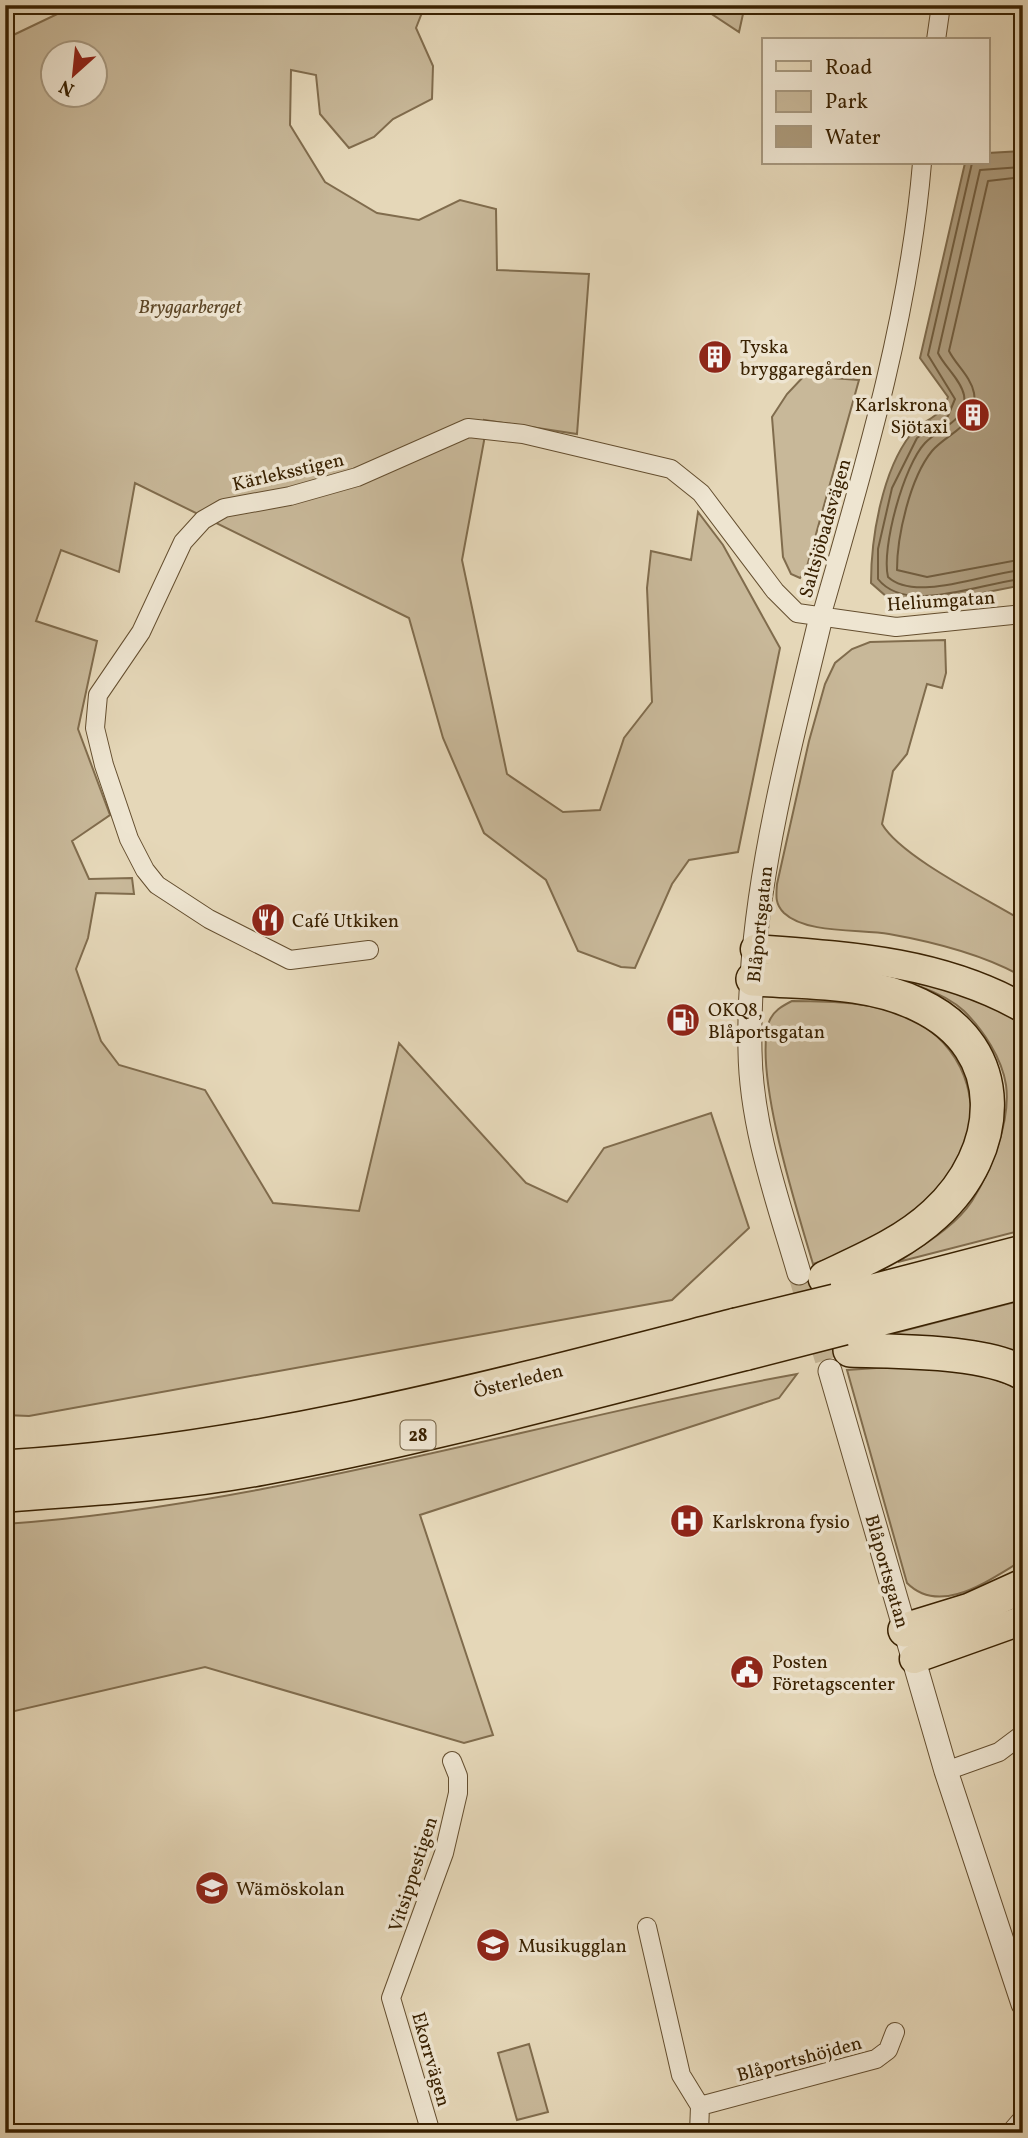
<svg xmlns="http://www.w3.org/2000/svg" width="1028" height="2138" font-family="Vollkorn,serif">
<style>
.green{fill:#c8b899;stroke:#806c4d;stroke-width:2;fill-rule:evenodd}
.water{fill:#ab997a;stroke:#7d694a;stroke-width:2}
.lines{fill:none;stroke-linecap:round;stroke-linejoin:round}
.shore{stroke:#725d3e;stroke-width:2}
.tertiary-tunnel{stroke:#c3b393;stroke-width:23;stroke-dasharray:23 11;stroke-linecap:butt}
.minor-casing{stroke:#644e2f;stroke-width:20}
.tertiary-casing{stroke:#644e2f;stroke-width:25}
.primary-casing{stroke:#392101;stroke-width:31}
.motorway-casing{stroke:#392101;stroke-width:36}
.minor{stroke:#eee5d1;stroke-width:18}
.tertiary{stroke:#eee5d1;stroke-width:23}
.primary{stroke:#e5d7b8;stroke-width:28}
.motorway{stroke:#e5d7b8;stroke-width:33}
.motorway-bridge-casing{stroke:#392101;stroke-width:36;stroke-linecap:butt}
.motorway-bridge{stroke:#e5d7b8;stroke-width:33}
.labels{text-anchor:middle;stroke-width:7;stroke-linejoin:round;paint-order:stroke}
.shield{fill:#eee5d1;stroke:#6f5c3f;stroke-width:2}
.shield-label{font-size:18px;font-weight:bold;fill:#392101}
.park-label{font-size:19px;font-style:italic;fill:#5d4727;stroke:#eee5d1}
.poi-label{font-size:19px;fill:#392101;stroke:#eee5d1;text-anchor:start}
.street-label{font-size:19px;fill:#392101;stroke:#eee5d1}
</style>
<rect width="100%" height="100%" fill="#e5d7b8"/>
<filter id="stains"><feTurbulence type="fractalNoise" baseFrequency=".00286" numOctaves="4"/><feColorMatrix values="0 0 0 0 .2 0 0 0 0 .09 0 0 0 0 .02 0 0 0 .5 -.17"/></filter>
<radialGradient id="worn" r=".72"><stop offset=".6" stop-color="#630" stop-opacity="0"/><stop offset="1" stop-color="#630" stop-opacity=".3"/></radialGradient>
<!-- green -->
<path class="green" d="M 76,5 L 425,5 L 416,28 L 433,66 L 432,99 L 393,119 L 374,137 L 349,148 L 320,114 L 316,75 L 291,70 L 290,125 L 325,182 L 377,213 L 419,220 L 460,200 L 496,209 L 497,270 L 589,274 L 577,434 L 484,420 L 484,441 L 462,560 L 507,774 L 563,812 L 600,810 L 624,738 L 652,702 L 647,588 L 651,551 L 691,560 L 698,512 L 723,545 L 780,648 L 738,852 L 689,860 L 672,884 L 635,968 L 621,967 L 578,951 L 546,880 L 484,833 L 443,738 L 409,618 L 135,483 L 119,572 L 61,550 L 36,621 L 97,641 L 78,729 L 110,815 L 72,841 L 89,879 L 132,878 L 134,894 L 96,893 L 88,938 L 76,969 L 101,1041 L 119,1065 L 205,1090 L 273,1203 L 359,1211 L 399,1043 L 526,1183 L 567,1202 L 604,1148 L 711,1113 L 749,1228 L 672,1300 L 29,1416 L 5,1415 L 5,39 ZM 52,52 L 94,52 L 94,94 L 52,94 Z
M 698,5 L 745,5 L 739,32 Z
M 816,373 L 819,377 L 859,380 L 806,570 L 800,578 L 791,574 L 783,557 L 772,417 L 787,394 L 805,375 Z
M 945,640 L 946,673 L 942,688 L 927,684 L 907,754 L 893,771 L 882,824 C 901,857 987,899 1023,921 L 1023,977 C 983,954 934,942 889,934 C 861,929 806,934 784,913 C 775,904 776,896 777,884 L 809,741 L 825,684 L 835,663 L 852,649 L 870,642 Z
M 861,971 L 911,974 L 1023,1020 L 1023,1230 L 898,1262 C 923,1245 955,1227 972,1201 C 991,1171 1011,1121 1006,1085 C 1002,1058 983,1030 964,1011 C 938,987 894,979 861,971 Z
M 792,1001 C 831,1001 876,1002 912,1019 C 936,1031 955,1052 964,1076 C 1000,1171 889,1240 813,1264 C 797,1210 753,1073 769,1022 C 773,1011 782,1006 792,1001 Z
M 1023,1300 L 1023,1354 C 980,1338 937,1337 891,1334 Z
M 891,1367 L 976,1372 L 1023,1390 L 1023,1560 C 990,1579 941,1617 907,1583 L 847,1370 Z
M 797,1374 L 779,1398 L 420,1515 L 493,1735 L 464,1743 L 205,1667 L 10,1712 L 5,1723 L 5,1524 C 274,1505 533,1422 797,1374 Z
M 529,2044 L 548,2112 L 517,2120 L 498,2053 Z"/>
<!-- water -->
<path class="water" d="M 1023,151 L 1023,585 L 927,604 L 887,597 L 871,583 C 871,538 882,471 911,434 C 924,418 940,420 948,397 L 920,358 L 965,163 L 988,163 L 988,153 Z"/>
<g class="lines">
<!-- shore -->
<path class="shore" d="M 972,163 L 928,355 L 955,399 L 948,416 L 917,438 L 892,488 L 878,549 L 878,579 C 907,616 983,582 1023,579
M 1023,167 L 980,170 L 938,353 C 944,366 961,380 964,395 C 968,421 939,428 925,443 C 904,465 881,548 888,577 C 916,603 988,572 1023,570
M 1023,177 L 988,181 L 949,351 C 956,365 971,377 974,393 C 979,426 948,432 932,451 C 910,478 897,536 897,570 L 927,577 L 1023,559"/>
<!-- tertiary-tunnel -->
<path class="tertiary-tunnel" d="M 799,1273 L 830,1371"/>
<!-- minor casing -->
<g class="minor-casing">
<path id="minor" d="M 936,40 L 941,5
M 821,617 C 864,468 909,318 922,163
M 369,950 L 290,960 L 209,919 L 157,885 L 145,870 L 129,839 L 104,765 L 95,728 L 98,695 L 141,632 L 183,542 L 203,520 L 224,508 L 290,496 L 357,477 L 468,428 L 523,434 L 671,469 L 701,493 L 775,591 L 797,613 L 896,627 L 1023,614
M 946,1771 L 999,1752 L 1023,1734
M 647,1927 L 681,2075 L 700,2106 L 699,2133
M 700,2106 L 876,2059 L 888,2050 L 895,2032
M 431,2133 L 391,1998 L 444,1853 L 458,1793 L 458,1776 L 452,1761
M 1010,2133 L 1023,2118"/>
</g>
<!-- tertiary casing -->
<g class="tertiary-casing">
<path id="tertiary" d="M 799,1273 C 778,1201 751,1127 750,1051 C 747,903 787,759 821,617
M 830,1371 L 946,1771 L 1023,2004"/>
</g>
<!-- primary casing -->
<g class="primary-casing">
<path id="primary" d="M 755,949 C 848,956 940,961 1023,1008
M 914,1659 L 1023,1620"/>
</g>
<!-- motorway casing -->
<g class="motorway-casing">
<path id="motorway" d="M 753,979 C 808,983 868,980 919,1005 C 1012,1049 1003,1152 935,1214 C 904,1243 863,1260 825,1278
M 835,1301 L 1023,1252
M 844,1328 L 1023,1282
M 850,1350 C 897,1352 982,1350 1023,1373
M 5,1467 C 255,1452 495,1387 736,1325
M 5,1495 C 91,1489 178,1484 263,1468 C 426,1438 586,1393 747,1353
M 905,1630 L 970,1610 L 1023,1586"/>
</g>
<!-- minor -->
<use href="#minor" class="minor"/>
<!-- tertiary -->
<use href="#tertiary" class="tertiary"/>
<!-- primary -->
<use href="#primary" class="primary"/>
<!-- motorway -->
<use href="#motorway" class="motorway"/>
<!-- motorway-bridge casing -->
<g class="motorway-bridge-casing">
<path id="motorway-bridge" d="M 736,1325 L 835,1301
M 747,1353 L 844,1328"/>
</g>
<!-- motorway-bridge -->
<use href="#motorway-bridge" class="motorway-bridge"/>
</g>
<!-- icons -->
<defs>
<g id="building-disc" transform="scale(1.75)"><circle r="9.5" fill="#8f2418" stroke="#eee5d1"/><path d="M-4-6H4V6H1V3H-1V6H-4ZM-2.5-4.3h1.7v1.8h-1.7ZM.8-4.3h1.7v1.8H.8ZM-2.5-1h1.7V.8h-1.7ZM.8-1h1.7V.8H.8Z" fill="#fff"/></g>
<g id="restaurant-disc" transform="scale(1.75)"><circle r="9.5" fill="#8f2418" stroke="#eee5d1"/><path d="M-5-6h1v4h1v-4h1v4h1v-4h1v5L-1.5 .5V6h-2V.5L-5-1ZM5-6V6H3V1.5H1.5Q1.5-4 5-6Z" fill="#fff"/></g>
<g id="fuel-disc" transform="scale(1.75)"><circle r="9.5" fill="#8f2418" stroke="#eee5d1"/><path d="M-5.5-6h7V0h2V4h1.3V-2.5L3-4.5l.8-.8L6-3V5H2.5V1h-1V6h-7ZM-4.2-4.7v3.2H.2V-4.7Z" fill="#fff"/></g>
<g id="hospital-disc" transform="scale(1.75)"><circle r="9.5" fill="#8f2418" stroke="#eee5d1"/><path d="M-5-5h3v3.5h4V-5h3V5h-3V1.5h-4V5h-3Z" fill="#fff"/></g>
<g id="civic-disc" transform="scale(1.75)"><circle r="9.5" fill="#8f2418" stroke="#eee5d1"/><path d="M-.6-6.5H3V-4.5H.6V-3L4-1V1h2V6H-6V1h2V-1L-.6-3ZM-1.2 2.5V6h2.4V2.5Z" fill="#fff"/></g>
<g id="school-disc" transform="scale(1.75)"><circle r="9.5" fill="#8f2418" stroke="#eee5d1"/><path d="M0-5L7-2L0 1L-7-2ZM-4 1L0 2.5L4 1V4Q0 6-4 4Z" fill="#fff"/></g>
</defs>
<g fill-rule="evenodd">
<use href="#building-disc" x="715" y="357"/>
<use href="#building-disc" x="973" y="415"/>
<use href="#restaurant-disc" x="268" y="920"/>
<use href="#fuel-disc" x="683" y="1020"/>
<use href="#hospital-disc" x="687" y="1521"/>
<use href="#civic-disc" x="747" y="1672"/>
<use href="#school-disc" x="212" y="1888"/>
<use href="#school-disc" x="493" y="1945"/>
</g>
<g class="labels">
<!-- shield labels -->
<rect class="shield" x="400.5" y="1420.5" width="35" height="29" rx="5"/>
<g class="shield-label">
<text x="418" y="1441">28</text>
</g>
<!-- park labels -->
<g class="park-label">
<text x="190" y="313">Bryggarberget</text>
</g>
<!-- poi labels -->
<g class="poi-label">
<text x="740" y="353">Tyska<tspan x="740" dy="22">bryggaregården</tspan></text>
<text x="948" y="411" text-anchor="end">Karlskrona<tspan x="948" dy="22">Sjötaxi</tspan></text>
<text x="292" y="927">Café Utkiken</text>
<text x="708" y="1016">OKQ8,<tspan x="708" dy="22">Blåportsgatan</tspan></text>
<text x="712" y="1528">Karlskrona fysio</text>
<text x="772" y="1668">Posten<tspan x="772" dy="22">Företagscenter</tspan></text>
<text x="236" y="1895">Wämöskolan</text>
<text x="518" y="1952">Musikugglan</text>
</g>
<!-- street labels -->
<g class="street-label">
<text transform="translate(288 471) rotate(-13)" y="7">Kärleksstigen</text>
<text transform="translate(824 528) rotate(-74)" y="7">Saltsjöbadsvägen</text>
<text transform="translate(941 600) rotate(-4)" y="7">Heliumgatan</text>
<text transform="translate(759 924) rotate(-84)" y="7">Blåportsgatan</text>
<text transform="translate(518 1380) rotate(-14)" y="7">Österleden</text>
<text transform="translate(888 1571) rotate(74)" y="7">Blåportsgatan</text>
<text transform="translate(412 1874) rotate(-72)" y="7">Vitsippestigen</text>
<text transform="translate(799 2058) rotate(-15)" y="7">Blåportshöjden</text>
<text transform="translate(432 2059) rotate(74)" y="7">Ekorrvägen</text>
</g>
</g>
<!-- margin -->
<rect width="1028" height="2138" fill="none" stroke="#e5d7b8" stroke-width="28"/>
<rect x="7" y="7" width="1014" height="2124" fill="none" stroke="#392101" stroke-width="3.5"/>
<rect x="14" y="14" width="1000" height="2110" fill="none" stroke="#392101" stroke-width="2"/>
<!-- legend -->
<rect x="762" y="38" width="228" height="126" fill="#eee5d1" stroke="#a6977e" stroke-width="2"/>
<rect x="776" y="61" width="35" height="10" fill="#e5d7b8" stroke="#a6977e" stroke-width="2"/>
<text x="825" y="74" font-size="21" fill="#392101">Road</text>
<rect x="776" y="91" width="35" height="21" fill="#c8b899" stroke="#a6977e" stroke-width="2"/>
<text x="825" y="108" font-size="21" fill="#392101">Park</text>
<rect x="776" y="126" width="35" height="21" fill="#ab997a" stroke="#a6977e" stroke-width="2"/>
<text x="825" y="144" font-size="21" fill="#392101">Water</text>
<!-- north arrow -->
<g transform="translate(74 74) rotate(207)"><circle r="33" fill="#eee5d1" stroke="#a6977e" stroke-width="2"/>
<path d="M0-5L12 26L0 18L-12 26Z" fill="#8f2418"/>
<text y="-10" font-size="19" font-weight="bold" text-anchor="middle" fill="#392101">N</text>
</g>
<rect width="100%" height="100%" filter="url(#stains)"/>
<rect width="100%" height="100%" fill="url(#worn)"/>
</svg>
